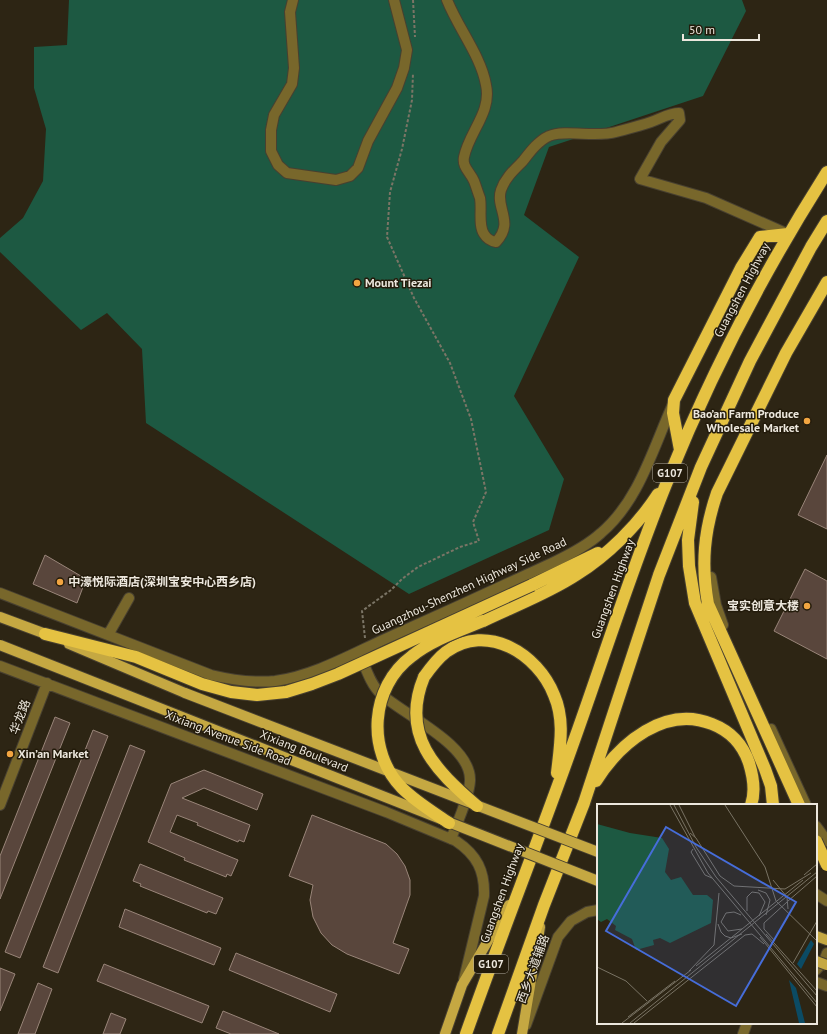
<svg xmlns="http://www.w3.org/2000/svg" width="827" height="1034" font-family="'PT Sans','Noto Sans SC',sans-serif">
<style>
.forest{fill:#1d5942}
.building{fill:#59463c;stroke:#998579}
.lines{fill:none;stroke-linecap:round;stroke-linejoin:round}
.minor-casing{stroke:#484030;stroke-width:12}
.major-casing{stroke:#484030;stroke-width:12}
.highway-casing{stroke:#484030;stroke-width:14}
.path{stroke:#7b7566;stroke-width:2;stroke-dasharray:3 2;stroke-linecap:butt}
.minor{stroke:#78672b;stroke-width:10}
.major{stroke:#c5a842;stroke-width:10}
.highway{stroke:#e5c242;stroke-width:12}
.major-bridge-casing{stroke:#484030;stroke-width:12;stroke-linecap:butt}
.highway-bridge-casing{stroke:#484030;stroke-width:14;stroke-linecap:butt}
.major-bridge{stroke:#c5a842;stroke-width:10}
.highway-bridge{stroke:#e5c242;stroke-width:12}
.poi-dot{fill:#f2a541;stroke:#231b0b;stroke-width:1.5}
.labels{text-anchor:middle;stroke-width:3;stroke-linejoin:round;paint-order:stroke}
.shield{fill:#231b0b;stroke:#b0aa9e;stroke-width:1}
.shield-label{font-size:11px;font-weight:bold;fill:#ece7dd}
.poi-label{font-size:12px;font-weight:bold;fill:#ece7dd;stroke:#231b0b;text-anchor:start}
.street-label{font-size:12px;fill:#ece7dd;stroke:#231b0b}
.inset-road{fill:none;stroke:#797364;stroke-width:1}
.view{fill:#466dd9;fill-opacity:0.15;stroke:#466dd9;stroke-width:2}
.inset-edge{fill:none;stroke:#ece7dd;stroke-width:2}
</style>
<rect width="100%" height="100%" fill="#2d2514"/>
<!-- forest -->
<path class="forest" d="M 69,0 L 742,0 L 746,11 L 703,96 L 549,147 L 524,215 L 579,257 L 514,396 L 564,479 L 549,530 L 409,594 L 146,423 L 142,349 L 107,313 L 81,330 L 0,252 L 0,238 L 23,218 L 43,181 L 46,129 L 34,88 L 34,47 L 67,45 Z"/>
<!-- building -->
<path class="building" d="M 827,455 L 827,529 L 798,515 Z
M 45,555 L 86,579 L 77,603 L 33,584 Z
M 805,569 L 827,581 L 827,659 L 774,631 Z
M 55,717 L 70,723 L 0,899 L 0,856 Z
M 93,730 L 108,736 L 20,958 L 5,952 Z
M 130,745 L 145,751 L 58,973 L 43,967 Z
M 204,770 L 263,794 L 257,810 L 204,788 L 182,798 L 250,825 L 244,842 L 239,840 L 238,842 L 197,825 L 198,823 L 177,815 L 170,832 L 238,860 L 231,876 L 227,874 L 226,877 L 184,860 L 185,858 L 148,842 L 171,784 Z
M 312,815 L 386,844 L 397,854 L 405,866 L 410,880 L 410,895 L 393,943 L 409,949 L 399,974 L 347,954 L 332,945 L 321,933 L 313,917 L 310,900 L 313,885 L 289,876 Z
M 140,864 L 223,898 L 216,914 L 208,911 L 207,913 L 140,886 L 141,884 L 133,881 Z
M 125,909 L 221,948 L 214,965 L 119,927 Z
M 236,953 L 337,994 L 330,1012 L 229,970 Z
M 104,964 L 209,1006 L 202,1023 L 97,981 Z
M 0,968 L 15,974 L 0,1011 Z
M 38,983 L 52,989 L 35,1034 L 18,1034 Z
M 223,1011 L 279,1034 L 231,1034 L 216,1028 Z
M 111,1013 L 126,1019 L 120,1034 L 103,1034 Z"/>
<g class="lines">
<!-- minor casing -->
<g class="minor-casing">
<path id="minor" d="M 293,0 L 290,12 L 294,68 L 292,84 L 274,115 L 271,130 L 271,151 L 278,165 L 287,173 L 336,180 L 350,176 L 358,168 L 368,141 L 397,88 L 404,68 L 407,50 L 394,0
M 447,0 C 458,28 481,56 486,85 C 492,112 469,132 464,157 C 462,167 470,172 474,181 C 476,186 478,193 480,198 C 482,209 478,225 484,234 C 487,239 490,241 496,242 C 515,222 495,208 501,190 C 505,178 514,170 523,161 C 530,152 538,141 549,136 C 566,129 595,138 616,132 C 627,129 639,126 651,122 C 660,119 669,113 679,113 L 680,120 L 661,142 L 640,179 L 706,198 L 788,234
M 711,577 L 716,605 L 723,625
M 0,593 L 211,675 C 232,680 253,683 275,681 C 313,676 350,655 385,639 C 441,614 496,589 552,563 C 569,555 587,546 601,533 C 639,501 653,448 673,404
M 108,635 L 129,598
M 361,657 C 366,669 371,685 381,694 C 404,715 472,745 470,781 C 469,798 457,823 451,839
M 0,666 L 386,812 L 456,841 C 477,855 485,871 484,896 L 464,979
M 771,729 L 806,805
M 0,805 L 47,683
M 816,826 L 827,841
M 816,894 L 827,901
M 816,970 L 824,961 L 827,953
M 816,982 L 827,986
M 526,1025 L 558,937 L 571,921 L 587,912 L 598,910
M 743,1034 L 747,1023"/>
</g>
<!-- major casing -->
<g class="major-casing">
<path id="major" d="M 0,617 L 51,636
M 69,644 L 185,693
M 816,936 L 827,940
M 445,1034 L 462,985 L 509,905
M 522,1034 L 540,927"/>
</g>
<!-- highway casing -->
<g class="highway-casing">
<path id="highway" d="M 680,450 L 673,413 L 674,400 L 741,268 L 760,237 L 788,234
M 693,502 L 688,540 L 689,566 L 695,603 L 765,769 L 771,786 L 773,805
M 532,585 L 598,553
M 483,621 C 514,606 547,594 576,575 C 608,555 638,525 658,494
M 45,634 L 136,657 L 202,684 L 231,692 L 257,695 L 286,692
M 424,677 C 431,667 437,659 446,652 C 487,622 538,654 554,695 C 565,720 560,746 557,773
M 596,781 C 620,743 665,705 712,724 C 730,731 743,745 749,763 C 753,776 756,791 751,805
M 799,805 L 708,604 C 701,564 704,531 717,493 L 786,353 L 827,282
M 466,1034 C 501,935 540,837 575,738 C 606,651 634,562 669,477 C 712,371 766,268 827,172
M 498,1034 L 544,905 L 584,803 L 659,575 L 701,467 L 750,361 L 811,247 L 827,221"/>
</g>
<!-- path -->
<path class="path" d="M 413,0 L 415,37
M 365,638 L 362,611 L 391,590 L 402,579 L 418,567 L 460,547 L 479,541 L 473,522 L 486,492 L 471,419 L 450,363 L 414,298 L 387,237 L 390,192 L 402,149 L 412,100 L 413,73"/>
<!-- minor -->
<use href="#minor" class="minor"/>
<!-- major -->
<use href="#major" class="major"/>
<!-- highway -->
<use href="#highway" class="highway"/>
<!-- major-bridge casing -->
<g class="major-bridge-casing">
<path id="major-bridge" d="M 0,645 L 598,881
M 185,693 L 598,852
M 816,961 L 827,965"/>
</g>
<!-- highway-bridge casing -->
<g class="highway-bridge-casing">
<path id="highway-bridge" d="M 424,677 C 400,735 435,770 477,806
M 286,692 L 312,684 L 338,674 L 532,585
M 449,823 C 433,812 416,802 402,788 C 366,751 370,687 412,656 C 432,640 459,631 483,621
M 816,841 L 827,865"/>
</g>
<!-- major-bridge -->
<use href="#major-bridge" class="major-bridge"/>
<!-- highway-bridge -->
<use href="#highway-bridge" class="highway-bridge"/>
</g>
<!-- markers -->
<g class="poi-dot">
<circle cx="357" cy="283" r="4"/>
<circle cx="807" cy="421" r="4"/>
<circle cx="60" cy="582" r="4"/>
<circle cx="807" cy="606" r="4"/>
<circle cx="10" cy="754" r="4"/>
</g>
<g class="labels">
<!-- shield labels -->
<g class="shield">
<rect x="653" y="464" width="34" height="18" rx="3"/>
<rect x="474" y="955" width="34" height="18" rx="3"/>
</g>
<g class="shield-label">
<text x="670" y="477">G107</text>
<text x="491" y="968">G107</text>
</g>
<!-- poi labels -->
<g class="poi-label">
<text x="365" y="287">Mount Tiezai</text>
<text x="799" y="418" text-anchor="end">Bao’an Farm Produce<tspan x="799" dy="14">Wholesale Market</tspan></text>
<text x="68" y="586">中濠悦际酒店(深圳宝安中心西乡店)</text>
<text x="799" y="610" text-anchor="end">宝实创意大楼</text>
<text x="18" y="758">Xin’an Market</text>
</g>
<!-- street labels -->
<g class="street-label">
<text transform="translate(742 290) rotate(-62)" y="4">Guangshen Highway</text>
<text transform="translate(469 586) rotate(-25)" y="4">Guangzhou-Shenzhen Highway Side Road</text>
<text transform="translate(613 589) rotate(-70)" y="4">Guangshen Highway</text>
<text transform="translate(20 717) rotate(-69)" y="4">华龙路</text>
<text transform="translate(228 738) rotate(21)" y="4">Xixiang Avenue Side Road</text>
<text transform="translate(304 751) rotate(22)" y="4">Xixiang Boulevard</text>
<text transform="translate(502 893) rotate(-70)" y="4">Guangshen Highway</text>
<text transform="translate(533 969) rotate(-70)" y="4">西乡大道辅路</text>
</g>
</g>
<!-- overview -->
<g transform="translate(597 804)">
<rect width="220" height="220" fill="#2d2514"/>
<path d="M 0,20 L 33,29 L 65,34 L 72,45 L 68,68 L 74,76 L 84,73 L 96,91 L 110,91 L 116,96 L 114,119 L 73,139 L 63,134 L 56,136 L 57,141 L 39,146 L 35,135 L 18,126 L 19,122 L 10,115 L 4,118 L 0,115 Z" fill="#1d5942"/>
<path d="M 214,136 L 217,140 L 204,165 L 200,160 ZM 192,176 L 199,184 L 208,219 L 202,219 Z" fill="#0b4b64"/>
<path class="inset-road" d="M 73,1 L 111,69 L 220,199M 77,1 L 99,43 L 119,73 L 220,192M 82,1 L 98,33M 128,1 L 168,63 L 179,97 L 220,137M 93,29 L 99,34 L 123,72 L 137,82 L 188,85 L 214,69M 96,45 L 94,48 L 108,71 L 115,74M 207,71 L 220,60M 176,76 L 190,93 L 191,105M 161,86 L 169,89 L 173,96 L 169,111M 191,97 L 220,72M 150,107 L 150,93 L 155,88 L 162,89 L 168,98 L 162,112M 144,111 L 137,108 L 129,109 L 124,118 L 131,127 L 145,125M 121,120 L 124,128 L 128,132 L 134,134 L 145,130M 169,130 L 220,187M 163,133 L 220,203M 178,137 L 167,125 L 167,119 L 190,98M 196,159 L 220,117M 99,162 L 206,76M 0,163 L 29,177 L 50,197M 92,167 L 117,141 L 122,89M 31,213 L 78,177M 25,219 L 94,166M 33,219 L 220,68M 37,219 L 148,131 L 155,130 L 167,140"/>
<path class="view" d="M 69,23 L 199,98 L 139,202 L 9,127 Z"/>
<rect width="220" height="220" class="inset-edge"/>
</g>
<!-- scale -->
<path d="M683 34v6h76v-6" fill="none" stroke="#ece7dd" stroke-width="2"/>
<text x="689" y="34" font-size="12" fill="#ece7dd" stroke="#231b0b" stroke-width="3" paint-order="stroke">50 m</text>
</svg>
